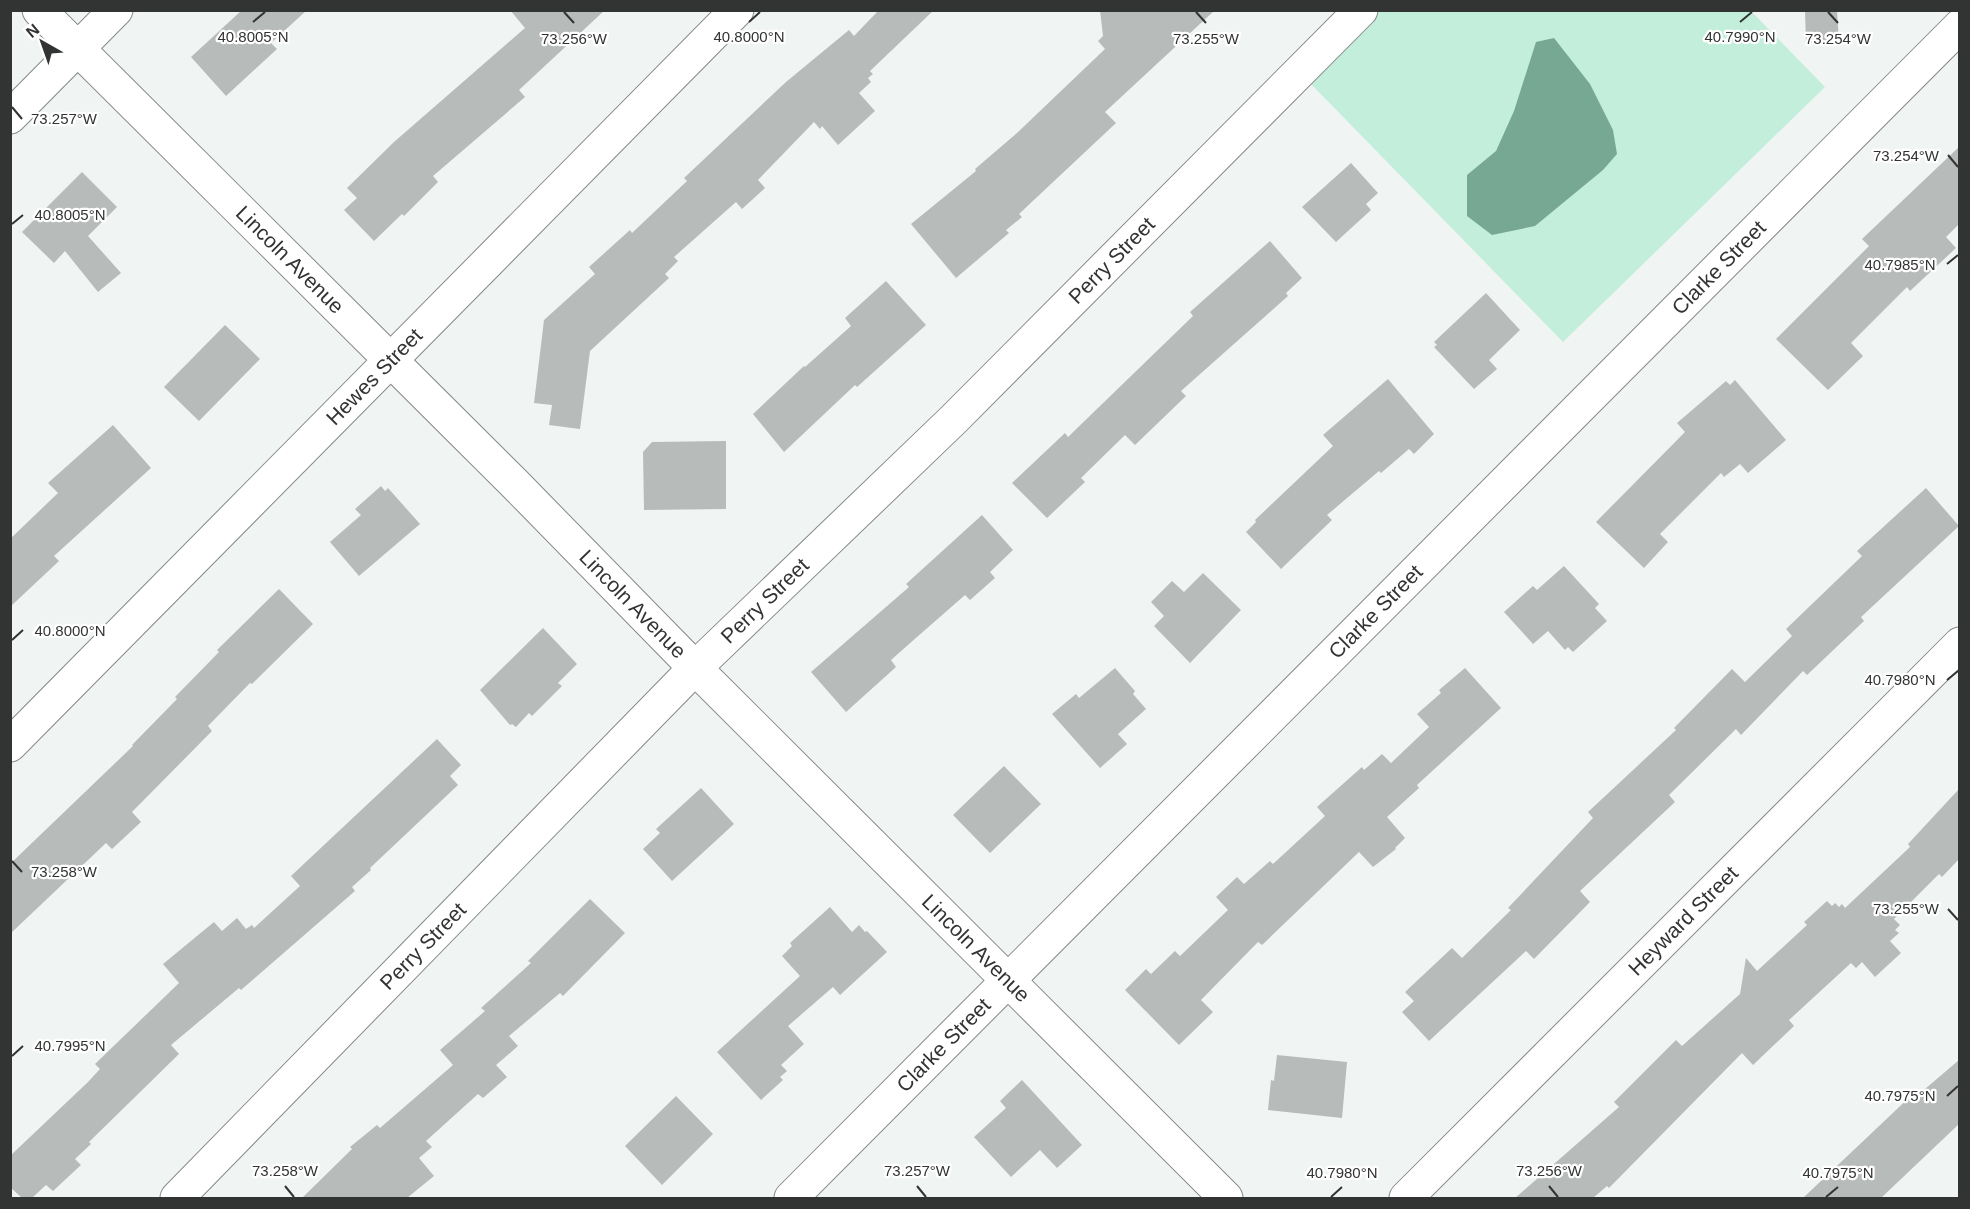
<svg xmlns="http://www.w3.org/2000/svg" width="1970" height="1209" font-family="Arial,sans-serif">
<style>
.green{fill:#c4eedc}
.water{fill:#77a894}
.building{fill:#b7bbb9}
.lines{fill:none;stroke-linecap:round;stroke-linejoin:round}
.minor-casing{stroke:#858987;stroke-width:35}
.minor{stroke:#fff;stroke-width:33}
.ticks{fill:none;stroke:#323433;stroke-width:2}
.labels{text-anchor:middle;stroke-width:4.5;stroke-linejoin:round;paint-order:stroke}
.street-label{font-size:21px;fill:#323433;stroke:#fff}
.ticks-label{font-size:15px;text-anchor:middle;fill:#323433;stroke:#fff;stroke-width:4.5;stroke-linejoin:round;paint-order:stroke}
</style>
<rect width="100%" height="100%" fill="#f0f5f3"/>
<!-- green -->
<path class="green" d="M 1750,10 L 1825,87 L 1563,342 L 1307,80 L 1379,11 Z"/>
<!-- water -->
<path class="water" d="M 1554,38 L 1590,84 L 1613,130 L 1617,154 L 1603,170 L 1535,226 L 1492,235 L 1467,216 L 1467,175 L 1496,151 L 1514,111 L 1536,42 Z"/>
<!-- building -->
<path class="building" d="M 242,10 L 307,10 L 271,43 L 277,49 L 226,96 L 191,57 Z
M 510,10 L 605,10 L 519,90 L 525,97 L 433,176 L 438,182 L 404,216 L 402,214 L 374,241 L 344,210 L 357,198 L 347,188 L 394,142 L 525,28 Z
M 879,10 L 934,10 L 870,71 L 873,74 L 868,78 L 871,82 L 859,93 L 875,111 L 838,145 L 822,126 L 820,129 L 814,122 L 758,180 L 765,188 L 742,209 L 736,202 L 674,257 L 678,261 L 665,274 L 669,278 L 590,351 L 580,429 L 549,425 L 552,405 L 534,403 L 544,320 L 595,274 L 589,267 L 630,230 L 632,233 L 687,181 L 684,178 L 786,82 L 849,30 L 854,36 Z
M 1100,10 L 1215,10 L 1105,112 L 1116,123 L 1019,214 L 1022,217 L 1006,230 L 1009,233 L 956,278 L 911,224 L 976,171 L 975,169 L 1017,133 L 1105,49 L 1098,41 L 1103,36 Z
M 1805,10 L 1837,10 L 1839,43 L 1806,43 Z
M 1959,147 L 1959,224 L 1946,237 L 1956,248 L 1910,291 L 1907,287 L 1851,343 L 1863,356 L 1828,390 L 1776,339 L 1869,246 L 1862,239 Z
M 1351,163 L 1378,193 L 1366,204 L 1371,210 L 1336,242 L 1302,207 Z
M 82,172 L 117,207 L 88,236 L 121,273 L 98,292 L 65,251 L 54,263 L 22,232 Z
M 1270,241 L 1302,278 L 1286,293 L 1288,296 L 1181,391 L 1186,396 L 1135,445 L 1125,435 L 1081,478 L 1085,482 L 1047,518 L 1012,483 L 1065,433 L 1068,437 L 1193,316 L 1190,312 Z
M 886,281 L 926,325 L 857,387 L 855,385 L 784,452 L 753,414 L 804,366 L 805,367 L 851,326 L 845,318 Z
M 1486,293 L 1520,330 L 1489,360 L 1497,369 L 1474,389 L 1434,347 L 1437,345 L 1434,342 Z
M 225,325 L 260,359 L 199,421 L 164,387 Z
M 1388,379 L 1434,434 L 1414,454 L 1409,449 L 1381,473 L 1379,471 L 1327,515 L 1332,520 L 1281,569 L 1246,532 L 1256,522 L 1255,520 L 1333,446 L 1323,435 Z
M 1735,380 L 1786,440 L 1748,473 L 1740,464 L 1724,477 L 1721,473 L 1660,534 L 1668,542 L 1644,568 L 1596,522 L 1685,432 L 1677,423 L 1726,381 L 1730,385 Z
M 113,425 L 151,468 L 54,556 L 59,561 L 10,607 L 10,539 L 58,493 L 48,483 Z
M 726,441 L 726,509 L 644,510 L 643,452 L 652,442 Z
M 381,486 L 385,491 L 388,488 L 420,524 L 359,576 L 330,542 L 361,515 L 355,509 Z
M 1926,488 L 1959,526 L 1861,617 L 1864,621 L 1807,675 L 1803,671 L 1741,735 L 1736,729 L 1669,795 L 1675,802 L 1580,891 L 1590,902 L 1534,959 L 1526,951 L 1429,1041 L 1402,1012 L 1414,1001 L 1405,992 L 1452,948 L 1462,958 L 1511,910 L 1508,908 L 1593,818 L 1588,812 L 1676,730 L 1674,728 L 1732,669 L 1745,682 L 1792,636 L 1786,629 L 1862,556 L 1857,551 Z
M 982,515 L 1013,550 L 990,572 L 995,578 L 970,600 L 965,595 L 917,637 L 891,660 L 896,667 L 846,712 L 811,672 L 909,587 L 906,584 Z
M 1564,566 L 1599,604 L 1595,608 L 1607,621 L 1573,652 L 1568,647 L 1565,650 L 1548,631 L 1533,644 L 1504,612 L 1533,586 L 1537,590 Z
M 1203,573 L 1241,610 L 1190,663 L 1154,626 L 1164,616 L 1151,602 L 1172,581 L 1184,592 Z
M 279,589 L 313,624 L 252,684 L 250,683 L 208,726 L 212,731 L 132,812 L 141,822 L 112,849 L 106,843 L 10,934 L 10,864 L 133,746 L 132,745 L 177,699 L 175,697 L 219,652 L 217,650 Z
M 543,628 L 577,664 L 558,683 L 562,686 L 532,716 L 529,713 L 516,727 L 512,724 L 510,725 L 480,690 Z
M 1115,668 L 1135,691 L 1133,694 L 1146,709 L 1118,734 L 1127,744 L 1100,768 L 1052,714 L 1076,694 L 1079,698 Z
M 1465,668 L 1501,708 L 1417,785 L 1419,788 L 1387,817 L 1405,838 L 1395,848 L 1396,849 L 1373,867 L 1359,852 L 1262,945 L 1258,942 L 1201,1000 L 1213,1012 L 1179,1045 L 1125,990 L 1146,969 L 1151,974 L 1175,951 L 1180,956 L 1228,910 L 1216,897 L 1237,877 L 1244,884 L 1270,861 L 1273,864 L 1325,816 L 1317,807 L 1362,767 L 1364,770 L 1382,754 L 1391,763 L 1429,727 L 1417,714 L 1441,693 L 1439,690 Z
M 437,739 L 461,765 L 450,776 L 458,785 L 370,868 L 371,870 L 352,887 L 355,891 L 241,990 L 239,988 L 171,1045 L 179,1054 L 89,1142 L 91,1144 L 75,1159 L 81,1165 L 53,1191 L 46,1185 L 32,1198 L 22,1198 L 10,1187 L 10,1156 L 88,1082 L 100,1069 L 95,1064 L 179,983 L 163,964 L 214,922 L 222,931 L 237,918 L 246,929 L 252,925 L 254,928 L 300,886 L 291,876 Z
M 1004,766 L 1041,804 L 990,853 L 953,815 Z
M 701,788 L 734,824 L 672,881 L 643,849 L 660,833 L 656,829 Z
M 1959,789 L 1959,859 L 1942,877 L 1939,874 L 1894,919 L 1900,925 L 1895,930 L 1899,933 L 1890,941 L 1901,953 L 1875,977 L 1862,962 L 1856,968 L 1851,963 L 1789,1020 L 1794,1026 L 1753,1065 L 1742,1053 L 1609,1188 L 1607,1186 L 1593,1198 L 1515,1198 L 1619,1107 L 1614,1102 L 1676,1040 L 1682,1046 L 1740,994 L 1746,958 L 1757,971 L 1807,925 L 1804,922 L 1827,901 L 1832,906 L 1835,903 L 1839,907 L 1842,904 L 1845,908 L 1910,847 L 1908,844 Z
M 590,899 L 625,933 L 563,996 L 560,993 L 509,1036 L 518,1046 L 496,1065 L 507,1077 L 483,1098 L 478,1094 L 426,1141 L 432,1147 L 419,1158 L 434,1176 L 407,1198 L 302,1198 L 352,1149 L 350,1147 L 377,1125 L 380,1128 L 453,1065 L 440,1050 L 485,1011 L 481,1008 L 531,963 L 528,961 Z
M 830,907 L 852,932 L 859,925 L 865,932 L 867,931 L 887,952 L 840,995 L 833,987 L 788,1026 L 804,1044 L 781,1065 L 787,1071 L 780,1077 L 783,1080 L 761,1100 L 717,1052 L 800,976 L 782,956 L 792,946 L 790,943 Z
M 1277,1055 L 1347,1062 L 1342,1118 L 1268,1110 L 1271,1080 L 1274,1081 Z
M 1959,1060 L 1959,1124 L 1881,1198 L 1803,1198 L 1915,1092 L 1918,1095 Z
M 1022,1080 L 1082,1145 L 1057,1168 L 1040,1150 L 1011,1177 L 974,1137 L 1006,1108 L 1000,1101 Z
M 676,1096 L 713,1134 L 662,1185 L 625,1146 Z"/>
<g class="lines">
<!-- minor casing -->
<g class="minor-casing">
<g id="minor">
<path id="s1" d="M 39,10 L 516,485 L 695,668 L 1226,1198"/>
<path d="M 10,117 L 116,10"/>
<path id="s2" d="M 10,745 L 737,10"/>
<path id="s3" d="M 177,1198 L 695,668 L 954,419 L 1361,10"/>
<path id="s4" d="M 791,1198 L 1960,26"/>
<path id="s5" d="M 1406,1198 L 1960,644"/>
</g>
</g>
<!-- minor -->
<use href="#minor" class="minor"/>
</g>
<!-- ticks -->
<path class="ticks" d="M 564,12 L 574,23M 1196,12 L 1206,23M 1828,12 L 1838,23M 253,22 L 265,12M 749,22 L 760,12M 1740,22 L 1752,12M 12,107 L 22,119M 1948,155 L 1958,167M 12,224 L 23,215M 1947,264 L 1958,255M 12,640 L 23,630M 1947,680 L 1958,671M 12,861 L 22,872M 1948,909 L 1958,920M 12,1056 L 23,1046M 1947,1096 L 1958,1086M 285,1186 L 294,1197M 917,1186 L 926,1197M 1549,1186 L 1558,1197M 1331,1197 L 1342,1187M 1826,1197 L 1838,1187"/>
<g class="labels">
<!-- street labels -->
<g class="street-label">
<text dy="7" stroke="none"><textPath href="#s1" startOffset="354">Lincoln Avenue</textPath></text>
<text dy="7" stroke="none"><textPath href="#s3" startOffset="1324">Perry Street</textPath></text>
<text dy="7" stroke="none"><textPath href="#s4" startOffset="1314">Clarke Street</textPath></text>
<text dy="7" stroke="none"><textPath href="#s2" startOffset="518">Hewes Street</textPath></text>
<text dy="7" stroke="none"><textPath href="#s3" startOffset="838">Perry Street</textPath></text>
<text dy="7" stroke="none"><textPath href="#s1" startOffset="840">Lincoln Avenue</textPath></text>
<text dy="7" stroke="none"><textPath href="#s4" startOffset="828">Clarke Street</textPath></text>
<text dy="7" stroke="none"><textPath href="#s5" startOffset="392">Heyward Street</textPath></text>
<text dy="7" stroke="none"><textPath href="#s3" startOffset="352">Perry Street</textPath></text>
<text dy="7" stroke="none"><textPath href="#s1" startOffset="1326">Lincoln Avenue</textPath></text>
<text dy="7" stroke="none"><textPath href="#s4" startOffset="216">Clarke Street</textPath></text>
</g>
</g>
<g class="ticks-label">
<text x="253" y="42">40.8005°N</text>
<text x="749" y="42">40.8000°N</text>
<text x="1740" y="42">40.7990°N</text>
<text x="574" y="44">73.256°W</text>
<text x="1206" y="44">73.255°W</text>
<text x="1838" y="44">73.254°W</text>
<text x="64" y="124">73.257°W</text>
<text x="1906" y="161">73.254°W</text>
<text x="70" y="220">40.8005°N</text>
<text x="1900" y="270">40.7985°N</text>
<text x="70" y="636">40.8000°N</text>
<text x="1900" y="685">40.7980°N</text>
<text x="64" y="877">73.258°W</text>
<text x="1906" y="914">73.255°W</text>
<text x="70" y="1051">40.7995°N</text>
<text x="1900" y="1101">40.7975°N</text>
<text x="285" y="1176">73.258°W</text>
<text x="917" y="1176">73.257°W</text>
<text x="1549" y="1176">73.256°W</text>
<text x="1342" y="1178">40.7980°N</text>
<text x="1838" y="1178">40.7975°N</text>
</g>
<!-- border -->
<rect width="1970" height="1209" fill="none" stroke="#323433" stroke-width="24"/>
<!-- north arrow -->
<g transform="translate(42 42) rotate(320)" stroke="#ffffff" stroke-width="4.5" paint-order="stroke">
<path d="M0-4.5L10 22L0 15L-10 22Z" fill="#323433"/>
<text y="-9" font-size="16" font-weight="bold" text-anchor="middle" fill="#323433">N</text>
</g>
</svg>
